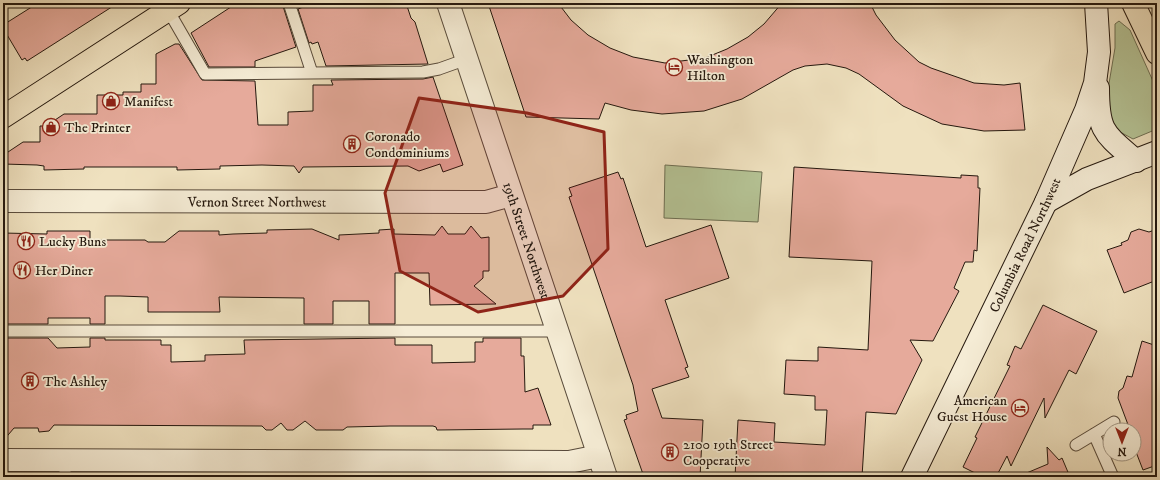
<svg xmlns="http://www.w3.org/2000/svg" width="1160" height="480" font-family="'IM FELL DW Pica',serif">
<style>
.green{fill:#b5c395;stroke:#6d6e52}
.building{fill:#e6aa9b;stroke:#25180e}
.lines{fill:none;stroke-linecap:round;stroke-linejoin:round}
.service-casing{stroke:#584a3a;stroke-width:13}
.minor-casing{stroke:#584a3a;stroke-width:24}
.secondary-casing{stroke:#25180e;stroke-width:24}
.primary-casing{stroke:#25180e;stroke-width:24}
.service{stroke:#f5ecd5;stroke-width:11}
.minor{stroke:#f5ecd5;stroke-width:22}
.secondary{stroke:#f5ecd5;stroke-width:22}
.primary{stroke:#efe1bf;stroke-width:22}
.marked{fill:#8f2418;fill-opacity:0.2;stroke:#8f2418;stroke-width:3;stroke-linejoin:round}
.labels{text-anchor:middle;stroke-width:3.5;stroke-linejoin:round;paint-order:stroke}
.poi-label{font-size:14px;fill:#25180e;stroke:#f5ecd5;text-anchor:start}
.street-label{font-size:14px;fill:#25180e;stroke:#f5ecd5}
</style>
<rect width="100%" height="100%" fill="#efe1bf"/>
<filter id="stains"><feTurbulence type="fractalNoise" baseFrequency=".005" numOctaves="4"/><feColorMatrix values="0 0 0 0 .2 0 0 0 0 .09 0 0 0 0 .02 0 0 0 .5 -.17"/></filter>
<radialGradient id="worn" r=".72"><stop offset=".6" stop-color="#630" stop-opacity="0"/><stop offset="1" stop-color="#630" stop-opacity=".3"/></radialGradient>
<!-- green -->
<path class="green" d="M 1119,21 L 1130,30 L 1157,90 L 1157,129 L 1133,139 L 1122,133 L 1109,123 L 1105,107 L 1115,48 L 1115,24 Z
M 665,165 L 762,172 L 758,222 L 664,218 Z"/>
<!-- building -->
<path class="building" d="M 38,3 L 118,3 L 27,61 L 25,58 L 22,60 L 3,28 L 3,25 Z
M 237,3 L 282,3 L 296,47 L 255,61 L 255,67 L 209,67 L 191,33 Z
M 314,3 L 406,3 L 411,18 L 415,22 L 428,64 L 326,66 L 318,42 L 312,44 L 311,42 L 309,43 L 298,9 Z
M 488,3 L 558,3 L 571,20 L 588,35 L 610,48 L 633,57 L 665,63 L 705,58 L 727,49 L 748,37 L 764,24 L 782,3 L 870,3 L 876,15 L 895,40 L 919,62 L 931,68 L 974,83 L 1004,85 L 1020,83 L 1025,130 L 984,131 L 942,124 L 903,106 L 859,74 L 846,68 L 827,64 L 805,66 L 793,70 L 742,99 L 704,111 L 662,114 L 631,110 L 605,103 L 599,119 L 526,117 Z
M 175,44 L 179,44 L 202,80 L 255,81 L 258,125 L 288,125 L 288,112 L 313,111 L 313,85 L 333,85 L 331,80 L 423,79 L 433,77 L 463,165 L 443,172 L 440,164 L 419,171 L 408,166 L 303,167 L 299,173 L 294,166 L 262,165 L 220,166 L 220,169 L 177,170 L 177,167 L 84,167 L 84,169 L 44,170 L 44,166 L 37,165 L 3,164 L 3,157 L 8,152 L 23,142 L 40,142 L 40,126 L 46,126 L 64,114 L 97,114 L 97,95 L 123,95 L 123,92 L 141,92 L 141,84 L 156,84 L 156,54 Z
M 794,167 L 961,178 L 961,175 L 978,176 L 978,188 L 980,188 L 977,251 L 974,250 L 973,262 L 965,262 L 954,288 L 959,291 L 933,341 L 910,340 L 922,360 L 896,414 L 866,412 L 862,477 L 735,477 L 738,420 L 775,423 L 774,442 L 825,445 L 827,410 L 815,410 L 815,396 L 784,394 L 786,360 L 818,361 L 818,347 L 868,350 L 872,261 L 789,257 Z
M 618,172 L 621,179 L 623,178 L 646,247 L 711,225 L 729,278 L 665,300 L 688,367 L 685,368 L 689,377 L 652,389 L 662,418 L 703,420 L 700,477 L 644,477 L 624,420 L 627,419 L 626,415 L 638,411 L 633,385 L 569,197 L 572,196 L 569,188 Z
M 442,226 L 448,234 L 465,234 L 471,226 L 481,238 L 489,237 L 489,271 L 483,271 L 483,278 L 474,286 L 496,304 L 430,305 L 429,273 L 395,273 L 395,324 L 369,324 L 369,301 L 333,301 L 333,324 L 304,324 L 304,298 L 219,297 L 220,312 L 148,312 L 148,297 L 120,296 L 105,296 L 105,324 L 90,324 L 90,318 L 48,318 L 48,324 L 3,324 L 3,269 L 5,266 L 3,233 L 47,234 L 47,231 L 90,231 L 90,240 L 145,240 L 148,242 L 165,242 L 179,231 L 219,231 L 219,235 L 233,234 L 267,233 L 267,230 L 312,229 L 339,240 L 339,235 L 379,233 L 379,230 L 394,229 L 394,234 L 435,235 Z
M 1139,229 L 1149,232 L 1157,229 L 1157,280 L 1124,293 L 1107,250 L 1122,245 L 1121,243 L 1128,240 L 1131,232 Z
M 1043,305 L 1097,331 L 1076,374 L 1069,370 L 1045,418 L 1044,398 L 1011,466 L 1007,456 L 996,477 L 983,477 L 963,467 L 977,438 L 975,437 L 1010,366 L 1007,365 L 1015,346 L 1021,349 Z
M 3,338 L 48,338 L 57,348 L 90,347 L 90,338 L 105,338 L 105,340 L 161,340 L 161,345 L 171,345 L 171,362 L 205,361 L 205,355 L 245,354 L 244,340 L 395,338 L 395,345 L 432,345 L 432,363 L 475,362 L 475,342 L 483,342 L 483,338 L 521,338 L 521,356 L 524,356 L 525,392 L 538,388 L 551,425 L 533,425 L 533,429 L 523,429 L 437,430 L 436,427 L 433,426 L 390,426 L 347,427 L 343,430 L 316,430 L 305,421 L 293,430 L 287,430 L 281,423 L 272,430 L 266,430 L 262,426 L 54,425 L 49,431 L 39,432 L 38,428 L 14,428 L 3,441 Z
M 1142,341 L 1157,346 L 1157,465 L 1143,470 L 1136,452 L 1138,451 L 1134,440 L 1134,430 L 1130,430 L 1118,398 L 1119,391 L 1123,388 L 1127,376 L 1132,377 Z
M 1047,447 L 1059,460 L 1062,458 L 1070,477 L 1017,477 L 1048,464 Z"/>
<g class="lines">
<!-- service casing -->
<g class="service-casing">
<path id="service" d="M 289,3 L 312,73
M 168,10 L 205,74 L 423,72 L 439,69 L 467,59
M 3,331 L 557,331
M 1094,434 L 1113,477
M 1076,445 L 1114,422
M 65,461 L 65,477"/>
</g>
<!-- minor casing -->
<g class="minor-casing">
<g id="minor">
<path id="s1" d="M 448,3 L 606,477"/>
<path id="s2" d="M 3,201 L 472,202 L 486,202 L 511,195"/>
<path d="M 3,460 L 569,462 L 599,456"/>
</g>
</g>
<!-- secondary casing -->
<g class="secondary-casing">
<g id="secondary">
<path d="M 1098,88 C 1098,132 1104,133 1136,161"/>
<path d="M 1046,202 L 1087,179 L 1157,152"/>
<path id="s3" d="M 912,477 L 1046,202 L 1086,110 L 1095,83 L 1099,52 L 1096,3"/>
</g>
</g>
<!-- primary casing -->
<g class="primary-casing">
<path id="primary" d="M 1133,3 L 1157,53
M 3,117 L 179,3"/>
</g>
<!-- service -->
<use href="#service" class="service"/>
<!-- minor -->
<use href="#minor" class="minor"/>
<!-- secondary -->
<use href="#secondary" class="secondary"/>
<!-- primary -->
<use href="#primary" class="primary"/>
</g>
<!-- marked area -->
<path class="marked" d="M 419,98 L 527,113 L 604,132 L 608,249 L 563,296 L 478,312 L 400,271 L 385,193 Z"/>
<!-- icons -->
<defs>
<g id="hotel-ring" transform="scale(0.9)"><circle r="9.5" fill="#f5ecd5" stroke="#8f2418" stroke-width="1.5"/><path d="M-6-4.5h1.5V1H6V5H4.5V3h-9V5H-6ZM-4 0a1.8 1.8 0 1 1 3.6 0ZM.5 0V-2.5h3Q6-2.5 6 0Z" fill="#8f2418"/></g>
<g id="shop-ring" transform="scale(0.9)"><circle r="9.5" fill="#f5ecd5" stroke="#8f2418" stroke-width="1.5"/><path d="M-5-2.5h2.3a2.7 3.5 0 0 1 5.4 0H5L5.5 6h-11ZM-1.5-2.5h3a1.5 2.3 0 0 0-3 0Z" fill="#8f2418"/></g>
<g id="building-ring" transform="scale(0.9)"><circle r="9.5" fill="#f5ecd5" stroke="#8f2418" stroke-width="1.5"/><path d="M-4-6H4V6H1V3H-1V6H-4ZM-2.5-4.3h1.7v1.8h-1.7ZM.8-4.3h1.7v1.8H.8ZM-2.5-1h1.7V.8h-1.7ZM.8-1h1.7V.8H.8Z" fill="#8f2418"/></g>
<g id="restaurant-ring" transform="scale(0.9)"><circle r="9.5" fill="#f5ecd5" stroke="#8f2418" stroke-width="1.5"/><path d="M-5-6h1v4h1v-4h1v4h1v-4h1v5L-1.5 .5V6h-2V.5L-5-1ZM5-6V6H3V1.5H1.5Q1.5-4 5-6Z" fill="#8f2418"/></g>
</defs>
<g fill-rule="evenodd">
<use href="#hotel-ring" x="674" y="67"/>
<use href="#shop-ring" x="111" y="101"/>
<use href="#shop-ring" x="51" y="127"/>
<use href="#building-ring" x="352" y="144"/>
<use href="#restaurant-ring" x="26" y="241"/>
<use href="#restaurant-ring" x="22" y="270"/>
<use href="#building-ring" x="30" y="381"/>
<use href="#hotel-ring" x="1020" y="408"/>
<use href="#building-ring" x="670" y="452"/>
</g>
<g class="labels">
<!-- poi labels -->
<g class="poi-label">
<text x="687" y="64">Washington<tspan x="687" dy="16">Hilton</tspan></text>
<text x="124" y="106">Manifest</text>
<text x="64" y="132">The Printer</text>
<text x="365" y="141">Coronado<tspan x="365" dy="16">Condominiums</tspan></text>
<text x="39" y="246">Lucky Buns</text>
<text x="35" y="275">Her Diner</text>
<text x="43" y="386">The Ashley</text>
<text x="1007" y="405" text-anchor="end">American<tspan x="1007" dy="16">Guest House</tspan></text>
<text x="683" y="449">2100 19th Street<tspan x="683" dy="16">Cooperative</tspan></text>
</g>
<!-- street labels -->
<g class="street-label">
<text dy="5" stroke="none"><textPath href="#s2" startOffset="254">Vernon Street Northwest</textPath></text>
<text dy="5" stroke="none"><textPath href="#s1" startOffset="250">19th Street Northwest</textPath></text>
<text dy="5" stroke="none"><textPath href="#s3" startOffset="258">Columbia Road Northwest</textPath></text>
</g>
</g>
<!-- margin -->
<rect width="1160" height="480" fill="none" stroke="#efe1bf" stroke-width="16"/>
<rect x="4" y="4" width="1152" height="472" fill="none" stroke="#25180e" stroke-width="2"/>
<rect x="8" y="8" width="1144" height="464" fill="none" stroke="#25180e"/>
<!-- north arrow -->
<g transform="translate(1122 442) rotate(180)"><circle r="19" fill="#f5ecd5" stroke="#a29785"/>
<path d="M0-3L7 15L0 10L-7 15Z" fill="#8f2418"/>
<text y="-6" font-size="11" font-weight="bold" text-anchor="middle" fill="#25180e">N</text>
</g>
<rect width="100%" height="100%" filter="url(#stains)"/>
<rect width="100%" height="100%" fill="url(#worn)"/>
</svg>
